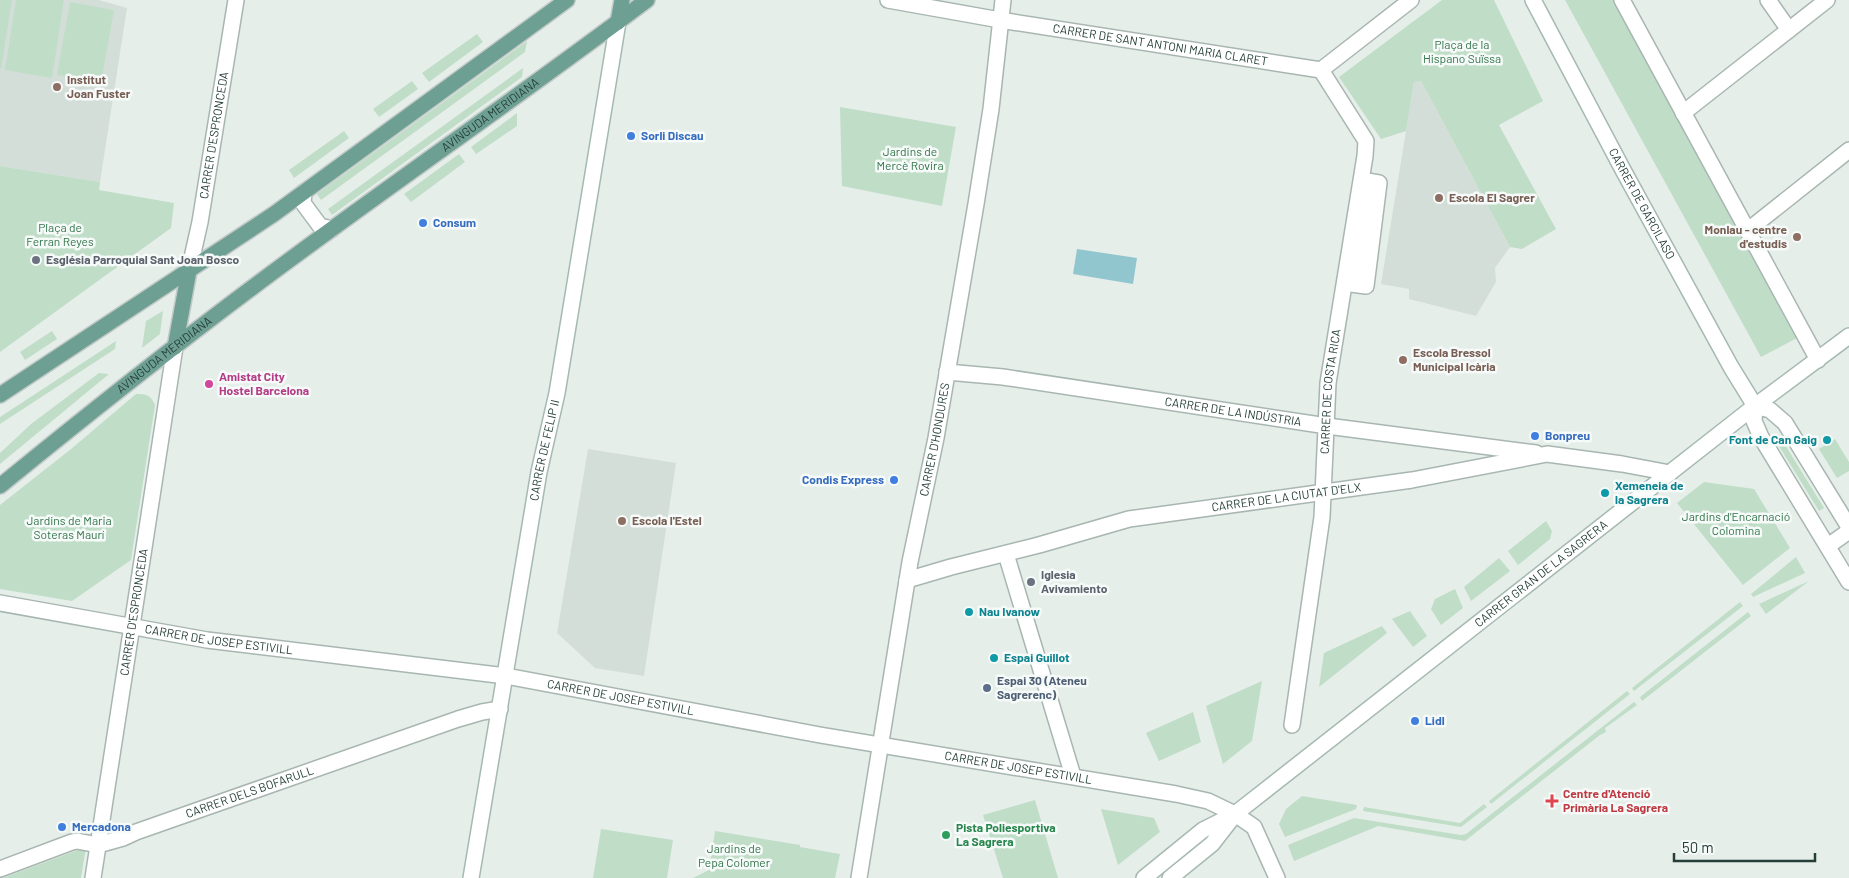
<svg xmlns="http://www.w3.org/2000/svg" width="1849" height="878" font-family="Barlow,sans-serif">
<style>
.built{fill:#d4ded9}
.green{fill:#c0ddc8}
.water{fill:#92c6cf}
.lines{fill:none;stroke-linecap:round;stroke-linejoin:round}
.street-casing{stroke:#a8b6b1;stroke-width:18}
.secondary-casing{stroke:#a5b9b2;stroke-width:18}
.primary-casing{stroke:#c2c9c7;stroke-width:18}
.street{stroke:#fff;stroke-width:15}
.secondary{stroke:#fff;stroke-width:15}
.primary{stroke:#6da093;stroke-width:15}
.education-dot{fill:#8d6e63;stroke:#f6faf8;stroke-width:2}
.shop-dot{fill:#3f7fe0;stroke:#f6faf8;stroke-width:2}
.worship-dot{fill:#6b7280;stroke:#f6faf8;stroke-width:2}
.hotel-dot{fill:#d1479c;stroke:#f6faf8;stroke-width:2}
.culture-dot{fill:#0f9aa8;stroke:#f6faf8;stroke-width:2}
.service-dot{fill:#5c6f8a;stroke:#f6faf8;stroke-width:2}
.health-dot{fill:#e0444e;stroke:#f6faf8;stroke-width:2}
.leisure-dot{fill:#2e9e5b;stroke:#f6faf8;stroke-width:2}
.labels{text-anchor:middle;stroke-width:5;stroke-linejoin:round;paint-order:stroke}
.street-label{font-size:12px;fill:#253f38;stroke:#f6faf8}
.park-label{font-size:12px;fill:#32744b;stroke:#f6faf8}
.education-label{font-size:12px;font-weight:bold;fill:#785e54;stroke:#f6faf8;text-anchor:start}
.shop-label{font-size:12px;font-weight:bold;fill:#366cbe;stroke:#f6faf8;text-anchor:start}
.worship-label{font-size:12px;font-weight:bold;fill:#5b616d;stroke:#f6faf8;text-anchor:start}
.hotel-label{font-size:12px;font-weight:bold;fill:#b23c85;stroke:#f6faf8;text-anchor:start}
.culture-label{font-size:12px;font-weight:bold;fill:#0d838f;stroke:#f6faf8;text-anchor:start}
.service-label{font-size:12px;font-weight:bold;fill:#4e5e75;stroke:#f6faf8;text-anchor:start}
.health-label{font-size:12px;font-weight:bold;fill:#be3a42;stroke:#f6faf8;text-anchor:start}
.leisure-label{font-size:12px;font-weight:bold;fill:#27864d;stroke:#f6faf8;text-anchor:start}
</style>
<rect width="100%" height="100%" fill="#e6eeea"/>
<!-- built -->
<path class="built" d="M 0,0 L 99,0 L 127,8 L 100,182 L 0,166 Z
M 1421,81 L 1510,247 L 1495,268 L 1496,282 L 1476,316 L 1409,299 L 1409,289 L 1381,284 L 1414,82 Z
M 588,449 L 676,463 L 644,676 L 595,668 L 557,633 Z"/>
<!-- green -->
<path class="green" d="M 0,0 L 12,0 L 1,69 L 0,68 Z
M 16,0 L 64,0 L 52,78 L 5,70 Z
M 1442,0 L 1494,0 L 1543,101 L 1499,125 L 1556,229 L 1522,249 L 1510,247 L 1421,81 L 1414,82 L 1406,131 L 1381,139 L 1339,77 Z
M 1565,0 L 1617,0 L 1799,337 L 1761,357 Z
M 70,2 L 114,10 L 101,83 L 57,75 Z
M 477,34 L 483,42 L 429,82 L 422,73 Z
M 527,41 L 525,52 L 321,200 L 317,194 Z
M 523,68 L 522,77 L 332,215 L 328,209 Z
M 412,81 L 418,89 L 379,117 L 373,109 Z
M 840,107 L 956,127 L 942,206 L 842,186 Z
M 517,113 L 517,126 L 476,154 L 471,147 Z
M 344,131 L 349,138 L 294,178 L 289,170 Z
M 459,154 L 465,162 L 411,202 L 404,194 Z
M 0,166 L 100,182 L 99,190 L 174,203 L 171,228 L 0,352 Z
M 163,311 L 160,334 L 142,348 L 146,321 Z
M 52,331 L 57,339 L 25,360 L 20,352 Z
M 116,341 L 115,349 L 0,424 L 0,417 Z
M 99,373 L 109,374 L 0,464 L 0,453 L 31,424 Z
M 136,394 C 146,394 151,395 155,405 L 131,560 L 72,601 L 0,589 L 0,505 L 71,449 Z
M 1779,435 L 1824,508 L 1819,511 L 1774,438 Z
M 1835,439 L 1849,462 L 1849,471 L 1837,478 L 1819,449 Z
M 1704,482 L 1754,489 L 1790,548 L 1743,585 L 1677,503 Z
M 1546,521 L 1552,531 L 1550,539 L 1518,565 L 1508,551 Z
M 1796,557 L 1805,573 L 1753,597 L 1751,594 Z
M 1499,558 L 1510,571 L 1471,601 L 1464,587 Z
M 1809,581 L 1766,614 L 1759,604 Z
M 1455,589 L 1463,608 L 1441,625 L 1431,609 L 1435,599 Z
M 1740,602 L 1743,606 L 1634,691 L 1632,688 Z
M 1410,611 L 1427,636 L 1413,647 L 1392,619 Z
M 1748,612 L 1751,616 L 1642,701 L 1640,697 Z
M 1382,626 L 1387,633 L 1319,687 L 1324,653 Z
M 1262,681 L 1252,741 L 1223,764 L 1206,706 Z
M 1627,691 L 1630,694 L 1491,804 L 1489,801 Z
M 1634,702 L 1637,705 L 1605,728 L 1606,732 L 1600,735 L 1465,841 L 1378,826 L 1294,861 L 1288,845 L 1354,818 L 1461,835 L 1466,834 Z
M 1193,712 L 1201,742 L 1159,761 L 1146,733 Z
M 1302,796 L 1357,805 L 1356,809 L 1285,837 L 1279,824 L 1286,809 Z
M 1035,800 L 1058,878 L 1003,878 L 983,815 Z
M 1484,804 L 1487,807 L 1461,827 L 1363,811 L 1364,807 L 1460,823 Z
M 1101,809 L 1154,818 L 1160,832 L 1118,865 Z
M 601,829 L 673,840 L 667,878 L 593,878 Z
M 715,831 L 800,845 L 800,847 L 840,854 L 835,878 L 693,878 L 709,870 Z
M 86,847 L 81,878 L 3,878 Z"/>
<!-- water -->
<path class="water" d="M 1077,249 L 1137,258 L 1133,284 L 1073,274 Z"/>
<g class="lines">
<!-- street casing -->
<g class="street-casing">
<g id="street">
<path id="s1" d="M 888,0 L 1000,20 L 1321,70 L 1411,0"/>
<path d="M 1622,0 L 1818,360"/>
<path d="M 1768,0 L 1789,30"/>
<path d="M 1683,113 L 1827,0"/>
<path d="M 1367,181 L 1379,183 L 1366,286 L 1351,284 Z"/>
<path d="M 304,192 L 303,203 L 320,226 L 332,229"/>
<path d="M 1747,231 L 1849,150"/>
<path id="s2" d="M 189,271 L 200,222 L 236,0"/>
<path id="s3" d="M 947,372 L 1003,377 L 1327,426 L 1536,453"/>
<path d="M 1849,527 L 1785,423 L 1770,410 L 1755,406 L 1754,421 L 1761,437 L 1849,582"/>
<path d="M 1828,546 L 1849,531"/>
<path d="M 1006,554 L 1073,776"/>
<path id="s4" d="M 907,580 L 951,567 L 1039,545 L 1129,519 L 1412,480 L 1547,454 L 1622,464 L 1670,473"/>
<path id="s5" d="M 0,603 L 207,640 L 506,676 L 820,735 L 1176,794 L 1208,801 L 1235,814 L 1254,827 L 1277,878"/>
<path id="s6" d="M 1292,725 L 1322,517 L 1328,383 L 1365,156 L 1366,141 L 1321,70"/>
<path id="s7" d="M 0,869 L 72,842 L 77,841 L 98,845 L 123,838 L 136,832 L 458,719 L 482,712 L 500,709"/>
<path id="s8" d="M 93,878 L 175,347"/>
<path id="s9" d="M 859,878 L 910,562 L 936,438 L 976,204 L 991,109 L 1003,0"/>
</g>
</g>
<!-- secondary casing -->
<g class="secondary-casing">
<g id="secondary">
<path id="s10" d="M 1533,0 L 1623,170 L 1731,367 L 1755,406"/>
<path id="s11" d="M 471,878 L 539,472 L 557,393 L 618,22"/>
<path id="s12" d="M 1144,878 L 1203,830 L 1235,814 L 1755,406 L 1849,336"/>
<path d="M 1170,878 L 1212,844 L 1233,817"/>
</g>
</g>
<!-- primary casing -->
<g class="primary-casing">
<g id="primary">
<path d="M 618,22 L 622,0"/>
<path d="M 175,347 L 189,271"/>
<path d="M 0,395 L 274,214 L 567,0"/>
<path id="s13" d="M 0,486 C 82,419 165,353 249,290 C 381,191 516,99 647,0"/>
</g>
</g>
<!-- street -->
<use href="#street" class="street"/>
<!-- secondary -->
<use href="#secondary" class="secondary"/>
<!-- primary -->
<use href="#primary" class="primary"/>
</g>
<!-- markers -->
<g class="education-dot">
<circle cx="57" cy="87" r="5"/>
<circle cx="1439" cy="198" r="5"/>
<circle cx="1797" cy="237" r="5"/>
<circle cx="1403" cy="360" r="5"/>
<circle cx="622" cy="521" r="5"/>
</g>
<g class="shop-dot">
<circle cx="631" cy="136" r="5"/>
<circle cx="423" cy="223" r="5"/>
<circle cx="1535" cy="436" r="5"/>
<circle cx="894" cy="480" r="5"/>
<circle cx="1415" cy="721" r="5"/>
<circle cx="62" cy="827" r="5"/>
</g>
<g class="worship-dot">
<circle cx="36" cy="260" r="5"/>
<circle cx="1031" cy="582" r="5"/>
</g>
<circle class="hotel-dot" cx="209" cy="384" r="5"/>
<g class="culture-dot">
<circle cx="1827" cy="440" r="5"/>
<circle cx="1605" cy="493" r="5"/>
<circle cx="969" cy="612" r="5"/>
<circle cx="994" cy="658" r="5"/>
</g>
<circle class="service-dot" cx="987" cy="688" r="5"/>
<path class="health-dot" d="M1549.5 793.5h5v5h5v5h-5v5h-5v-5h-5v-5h5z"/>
<circle class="leisure-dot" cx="946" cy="835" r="5"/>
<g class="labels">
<!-- street labels -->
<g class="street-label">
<text dy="4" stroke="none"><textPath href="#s1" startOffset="276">CARRER DE SANT ANTONI MARIA CLARET</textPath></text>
<text dy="4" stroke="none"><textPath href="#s13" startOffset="615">AVINGUDA MERIDIANA</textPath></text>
<text dy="4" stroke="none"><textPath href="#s2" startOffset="138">CARRER D'ESPRONCEDA</textPath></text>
<text dy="4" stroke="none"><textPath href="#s10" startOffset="231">CARRER DE GARCILASO</textPath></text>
<text dy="4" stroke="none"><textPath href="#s13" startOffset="210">AVINGUDA MERIDIANA</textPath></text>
<text dy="4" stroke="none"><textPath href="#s6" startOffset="336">CARRER DE COSTA RICA</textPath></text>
<text dy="4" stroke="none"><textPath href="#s3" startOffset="289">CARRER DE LA INDÚSTRIA</textPath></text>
<text dy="4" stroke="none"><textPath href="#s9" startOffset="445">CARRER D'HONDURES</textPath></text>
<text dy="4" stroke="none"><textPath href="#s11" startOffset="434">CARRER DE FELIP II</textPath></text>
<text dy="4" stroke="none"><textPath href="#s4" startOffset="389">CARRER DE LA CIUTAT D'ELX</textPath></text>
<text dy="4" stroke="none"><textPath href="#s12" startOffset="501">CARRER GRAN DE LA SAGRERA</textPath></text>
<text dy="4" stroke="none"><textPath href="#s8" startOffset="269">CARRER D'ESPRONCEDA</textPath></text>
<text dy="4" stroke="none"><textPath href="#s5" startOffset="222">CARRER DE JOSEP ESTIVILL</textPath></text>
<text dy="4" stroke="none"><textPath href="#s5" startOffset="628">CARRER DE JOSEP ESTIVILL</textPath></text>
<text dy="4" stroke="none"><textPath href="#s5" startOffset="1032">CARRER DE JOSEP ESTIVILL</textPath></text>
<text dy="4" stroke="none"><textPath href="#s7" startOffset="264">CARRER DELS BOFARULL</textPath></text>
</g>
<!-- park labels -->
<g class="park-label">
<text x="1462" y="49">Plaça de la<tspan x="1462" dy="14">Hispano Suïssa</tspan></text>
<text x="910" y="156">Jardins de<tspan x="910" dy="14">Mercè Rovira</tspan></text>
<text x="60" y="232">Plaça de<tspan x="60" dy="14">Ferran Reyes</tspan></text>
<text x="1736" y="521">Jardins d'Encarnació<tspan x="1736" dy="14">Colomina</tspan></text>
<text x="69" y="525">Jardins de Maria<tspan x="69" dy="14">Soteras Maurí</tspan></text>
<text x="734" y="853">Jardins de<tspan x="734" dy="14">Pepa Colomer</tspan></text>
</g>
<!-- education labels -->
<g class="education-label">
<text x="67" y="84">Institut<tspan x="67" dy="14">Joan Fuster</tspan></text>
<text x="1449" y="202">Escola El Sagrer</text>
<text x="1787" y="234" text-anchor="end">Monlau - centre<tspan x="1787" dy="14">d'estudis</tspan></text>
<text x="1413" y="357">Escola Bressol<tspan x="1413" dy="14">Municipal Icària</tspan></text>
<text x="632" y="525">Escola l'Estel</text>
</g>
<!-- shop labels -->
<g class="shop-label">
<text x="641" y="140">Sorli Discau</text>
<text x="433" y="227">Consum</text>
<text x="1545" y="440">Bonpreu</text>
<text x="884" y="484" text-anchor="end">Condis Express</text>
<text x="1425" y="725">Lidl</text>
<text x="72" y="831">Mercadona</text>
</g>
<!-- worship labels -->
<g class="worship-label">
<text x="46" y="264">Església Parroquial Sant Joan Bosco</text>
<text x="1041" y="579">Iglesia<tspan x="1041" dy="14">Avivamiento</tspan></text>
</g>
<!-- hotel labels -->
<g class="hotel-label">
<text x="219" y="381">Amistat City<tspan x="219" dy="14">Hostel Barcelona</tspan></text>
</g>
<!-- culture labels -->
<g class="culture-label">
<text x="1817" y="444" text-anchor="end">Font de Can Gaig</text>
<text x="1615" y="490">Xemeneia de<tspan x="1615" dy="14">la Sagrera</tspan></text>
<text x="979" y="616">Nau Ivanow</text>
<text x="1004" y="662">Espai Guillot</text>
</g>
<!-- service labels -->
<g class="service-label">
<text x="997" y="685">Espai 30 (Ateneu<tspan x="997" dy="14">Sagrerenc)</tspan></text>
</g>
<!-- health labels -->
<g class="health-label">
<text x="1563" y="798">Centre d'Atenció<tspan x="1563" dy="14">Primària La Sagrera</tspan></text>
</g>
<!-- leisure labels -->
<g class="leisure-label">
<text x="956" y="832">Pista Poliesportiva<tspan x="956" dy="14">La Sagrera</tspan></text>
</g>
</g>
<!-- scale -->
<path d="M1674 853v8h141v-8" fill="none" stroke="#253f38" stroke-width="2.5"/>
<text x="1682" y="853" font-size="15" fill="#253f38" stroke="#f6faf8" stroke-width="4" paint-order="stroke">50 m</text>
</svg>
